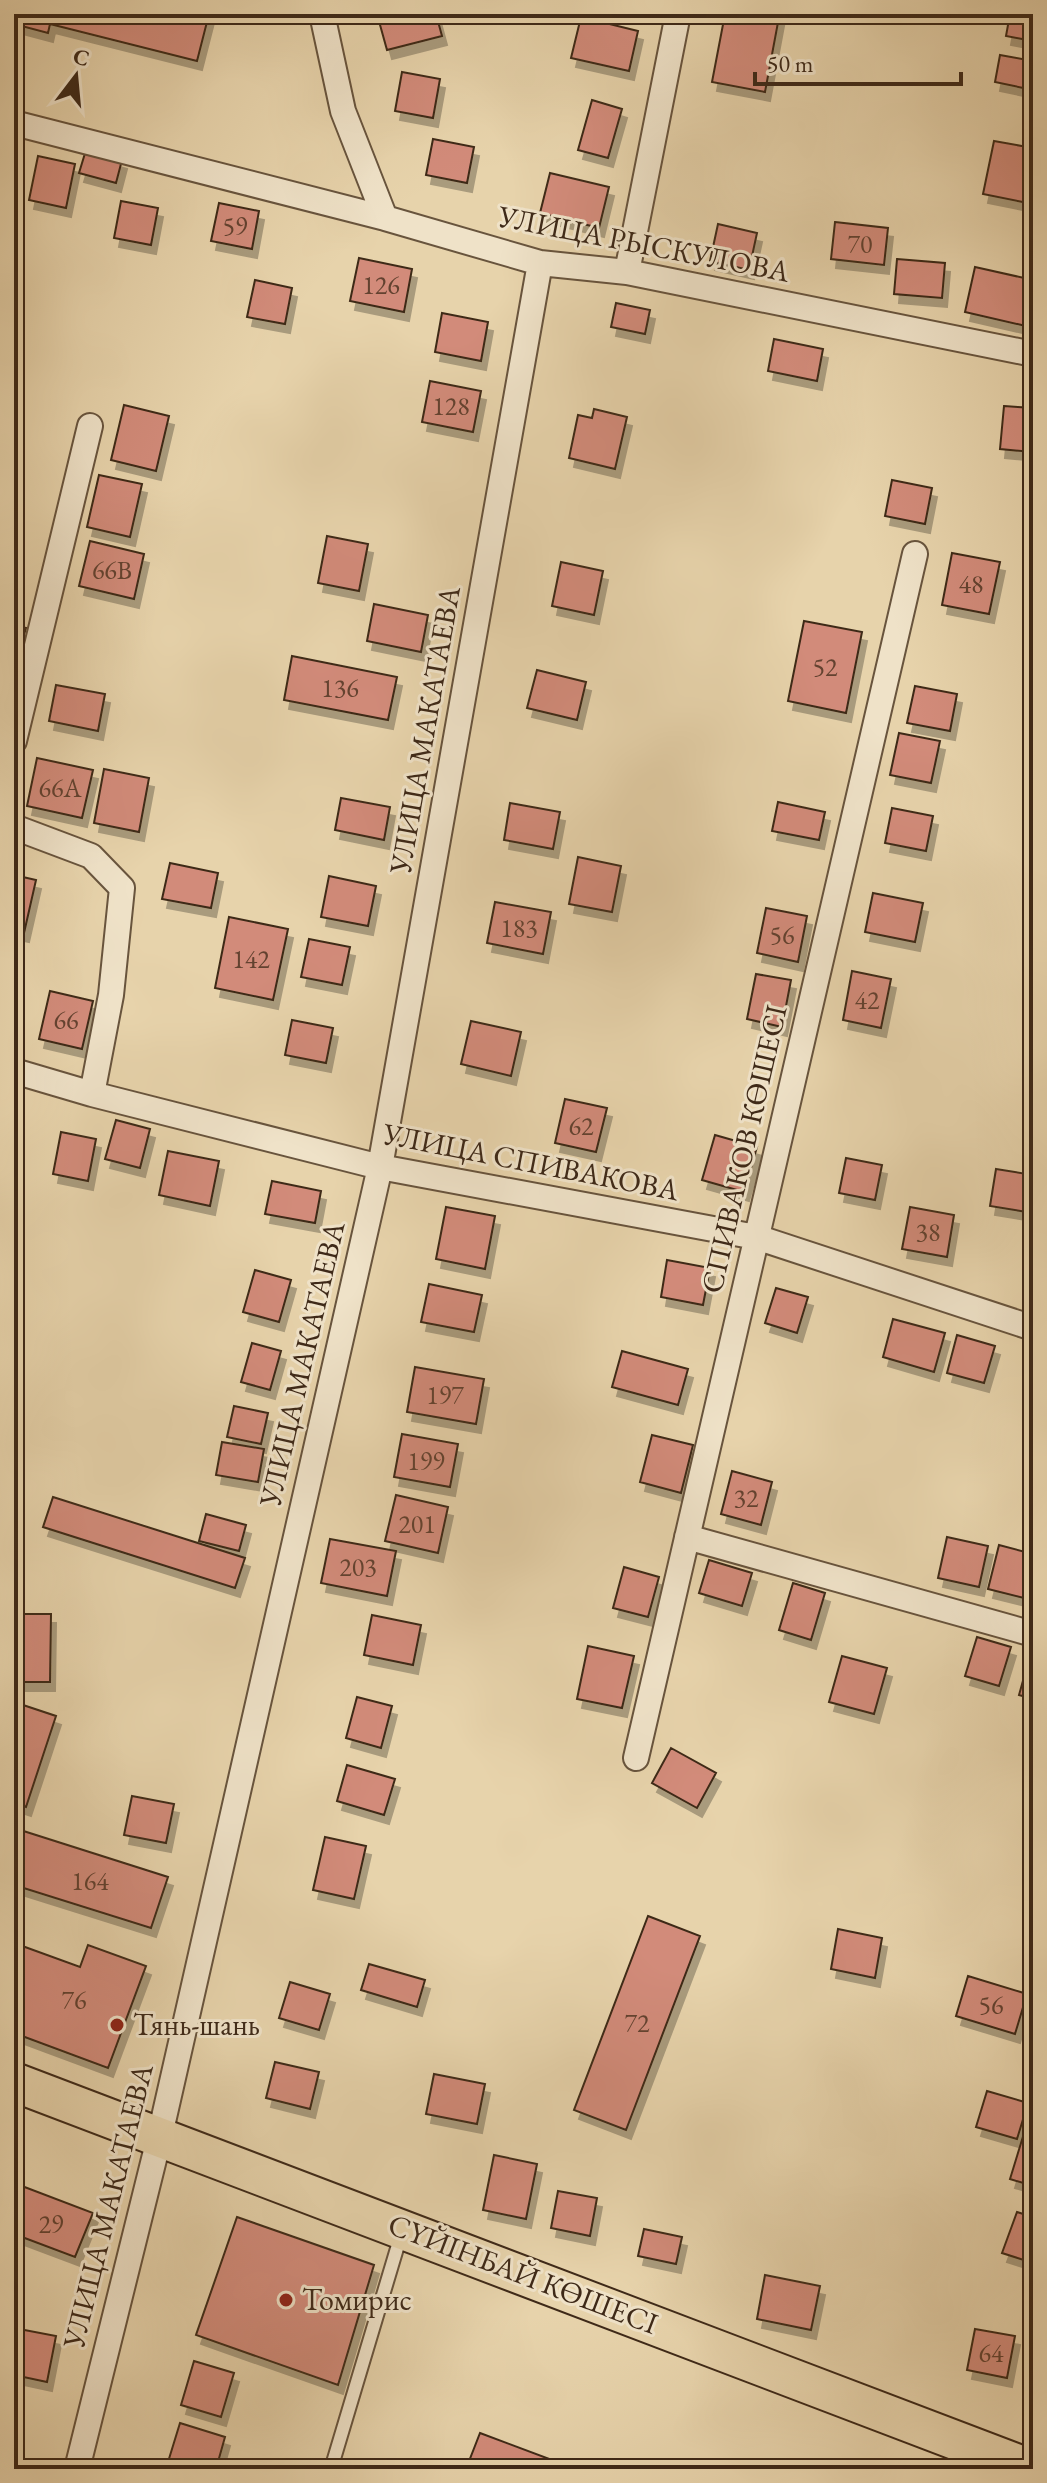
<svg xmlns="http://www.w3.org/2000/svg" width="1047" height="2483" font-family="'EB Garamond',serif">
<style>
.building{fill:#d28b7a;stroke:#3e2918;stroke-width:2;filter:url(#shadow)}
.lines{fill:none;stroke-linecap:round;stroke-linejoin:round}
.lane-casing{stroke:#68543d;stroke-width:16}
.street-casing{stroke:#68543d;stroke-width:28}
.primary-casing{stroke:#3e2918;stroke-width:42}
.lane{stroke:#efe2c8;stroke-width:12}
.street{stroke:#efe2c8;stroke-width:24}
.primary{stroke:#e7d3ab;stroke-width:38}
.poi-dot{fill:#8f2418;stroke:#efe2c8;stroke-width:3}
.labels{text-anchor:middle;stroke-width:6;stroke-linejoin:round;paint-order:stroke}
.number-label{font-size:26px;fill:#634230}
.street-label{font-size:30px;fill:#3e2918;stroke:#efe2c8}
.poi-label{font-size:30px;fill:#3e2918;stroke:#efe2c8;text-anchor:start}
</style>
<defs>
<filter id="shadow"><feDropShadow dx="5" dy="9" stdDeviation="0" flood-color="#0004"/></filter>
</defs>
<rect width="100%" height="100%" fill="#e7d3ab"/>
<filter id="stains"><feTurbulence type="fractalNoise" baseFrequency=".0025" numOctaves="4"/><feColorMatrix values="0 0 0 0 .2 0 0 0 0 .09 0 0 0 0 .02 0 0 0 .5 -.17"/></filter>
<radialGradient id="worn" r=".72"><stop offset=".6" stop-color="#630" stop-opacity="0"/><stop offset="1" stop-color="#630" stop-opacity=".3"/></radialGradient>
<!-- building -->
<path class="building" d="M 14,14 L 209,14 L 197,61 L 50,24 L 48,33 L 14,24 Z
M 377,14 L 436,14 L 442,36 L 387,50 Z
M 725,14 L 779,17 L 765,92 L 712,82 Z
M 1010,14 L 1033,14 L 1033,41 L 1006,36 Z
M 581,17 L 638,31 L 629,71 L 571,58 Z
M 1000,55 L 1033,61 L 1033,90 L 995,82 Z
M 402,72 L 440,79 L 433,118 L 395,111 Z
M 592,100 L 622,109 L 608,158 L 578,150 Z
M 433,139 L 474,147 L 467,183 L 426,175 Z
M 994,141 L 1033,148 L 1028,203 L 983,194 Z
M 86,150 L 122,160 L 116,183 L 79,173 Z
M 38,156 L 75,164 L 66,208 L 29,200 Z
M 550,173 L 609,187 L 599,228 L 540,213 Z
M 121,201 L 158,208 L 151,245 L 114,238 Z
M 219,203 L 259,211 L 252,249 L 211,241 Z
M 835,222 L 888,228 L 884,265 L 831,259 Z
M 718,224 L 757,233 L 749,270 L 710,261 Z
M 359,258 L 412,269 L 404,312 L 350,301 Z
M 897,259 L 945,263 L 942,298 L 894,294 Z
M 975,267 L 1033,280 L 1026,326 L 965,312 Z
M 255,280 L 292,288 L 285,324 L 247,317 Z
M 616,303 L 650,310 L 645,334 L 611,327 Z
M 442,313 L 488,322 L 481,361 L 435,352 Z
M 774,339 L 823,349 L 817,381 L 768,371 Z
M 430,381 L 481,391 L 473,432 L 422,422 Z
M 124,405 L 169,416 L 156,471 L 111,460 Z
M 1004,406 L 1033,408 L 1033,452 L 1000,449 Z
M 594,409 L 627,417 L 615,469 L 569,458 L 578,415 L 592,418 Z
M 99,475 L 142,484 L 130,537 L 87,527 Z
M 892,480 L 932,488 L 925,524 L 885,516 Z
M 327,536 L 368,544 L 359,591 L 318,583 Z
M 90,541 L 144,554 L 134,599 L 79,586 Z
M 952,553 L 1000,562 L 989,614 L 942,605 Z
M 561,562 L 603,571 L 594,615 L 552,606 Z
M 374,604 L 428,615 L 421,652 L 367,641 Z
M 804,621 L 862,632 L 846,713 L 788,701 Z
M 14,625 L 26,628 L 15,665 L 14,664 Z
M 292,656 L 397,677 L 388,720 L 284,700 Z
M 537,670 L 586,682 L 577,720 L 527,708 Z
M 56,685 L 105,694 L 98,731 L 49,721 Z
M 915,686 L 957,694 L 950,731 L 907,723 Z
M 899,733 L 940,741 L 931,783 L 890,775 Z
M 37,758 L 93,770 L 82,818 L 27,806 Z
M 104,769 L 149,778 L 139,832 L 94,823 Z
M 341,798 L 390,807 L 384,840 L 335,830 Z
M 778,802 L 825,812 L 819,840 L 772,831 Z
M 510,803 L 560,812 L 553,849 L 504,840 Z
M 892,808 L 933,816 L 926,851 L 885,843 Z
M 578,857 L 621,866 L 612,912 L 569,904 Z
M 170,863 L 218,873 L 211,908 L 162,899 Z
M 14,875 L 36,880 L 24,933 L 14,931 Z
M 329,876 L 376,886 L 368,926 L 321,917 Z
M 873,893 L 923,903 L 915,942 L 865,932 Z
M 495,902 L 551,912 L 543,954 L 487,943 Z
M 766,908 L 807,916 L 798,962 L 757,953 Z
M 229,917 L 288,929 L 273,1000 L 215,988 Z
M 309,939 L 350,947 L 342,985 L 301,977 Z
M 852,971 L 891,979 L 881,1028 L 843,1020 Z
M 756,974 L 791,980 L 782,1027 L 747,1019 Z
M 50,991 L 93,1001 L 82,1049 L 39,1039 Z
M 292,1020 L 333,1028 L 326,1063 L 285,1055 Z
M 471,1021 L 521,1032 L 511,1076 L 461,1064 Z
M 565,1099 L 607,1108 L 596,1152 L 555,1143 Z
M 116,1120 L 150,1129 L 140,1168 L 105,1159 Z
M 61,1132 L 96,1139 L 88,1181 L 53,1174 Z
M 715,1135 L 757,1147 L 744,1192 L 702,1180 Z
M 168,1151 L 219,1161 L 210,1206 L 159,1195 Z
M 846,1158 L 882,1165 L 875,1200 L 839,1193 Z
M 996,1169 L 1033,1175 L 1033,1213 L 990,1206 Z
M 272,1181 L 321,1191 L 315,1223 L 265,1214 Z
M 446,1207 L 495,1216 L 485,1269 L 436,1259 Z
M 910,1207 L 954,1215 L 947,1257 L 902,1249 Z
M 667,1260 L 710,1268 L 703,1305 L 661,1297 Z
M 255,1270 L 291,1280 L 279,1322 L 243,1312 Z
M 429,1284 L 482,1295 L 474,1332 L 421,1322 Z
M 776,1288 L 808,1297 L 797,1333 L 765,1323 Z
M 893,1319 L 945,1333 L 934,1372 L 883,1357 Z
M 957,1335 L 995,1346 L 984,1383 L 947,1373 Z
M 252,1343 L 281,1351 L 270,1390 L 241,1382 Z
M 622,1351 L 688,1369 L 678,1405 L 612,1387 Z
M 415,1367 L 484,1379 L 476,1424 L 407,1412 Z
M 234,1406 L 268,1413 L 261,1444 L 227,1437 Z
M 402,1434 L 458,1444 L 450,1487 L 394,1477 Z
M 652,1435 L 693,1445 L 681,1493 L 640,1482 Z
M 222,1442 L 264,1449 L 258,1482 L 216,1475 Z
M 732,1471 L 772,1482 L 761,1525 L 721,1514 Z
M 396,1495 L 448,1507 L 438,1553 L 385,1541 Z
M 53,1497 L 245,1558 L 235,1588 L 43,1527 Z
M 206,1514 L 246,1525 L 239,1551 L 199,1541 Z
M 947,1537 L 988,1546 L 979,1587 L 938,1578 Z
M 330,1539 L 396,1551 L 387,1596 L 321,1583 Z
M 999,1545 L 1033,1554 L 1032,1600 L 988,1589 Z
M 709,1560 L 752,1573 L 742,1606 L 699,1593 Z
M 624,1567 L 659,1577 L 648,1617 L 613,1608 Z
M 793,1583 L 825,1593 L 811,1640 L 779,1630 Z
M 14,1614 L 51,1614 L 50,1682 L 14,1682 Z
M 372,1615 L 421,1625 L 413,1665 L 364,1655 Z
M 977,1637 L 1011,1647 L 999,1686 L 965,1676 Z
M 588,1646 L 634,1656 L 622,1708 L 577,1699 Z
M 1031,1652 L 1033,1653 L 1033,1699 L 1019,1695 Z
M 842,1656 L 887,1668 L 874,1714 L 829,1702 Z
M 357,1697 L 392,1706 L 381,1748 L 346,1738 Z
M 14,1702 L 56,1716 L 26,1807 L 14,1803 Z
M 671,1748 L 716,1773 L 697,1808 L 652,1783 Z
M 347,1765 L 395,1779 L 384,1815 L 337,1801 Z
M 132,1796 L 174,1804 L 166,1843 L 124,1835 Z
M 14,1828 L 168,1877 L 151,1928 L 14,1885 Z
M 325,1837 L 366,1846 L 354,1899 L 313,1890 Z
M 648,1916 L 700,1936 L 626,2130 L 574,2110 Z
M 838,1929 L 882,1938 L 875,1978 L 831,1969 Z
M 14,1943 L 80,1967 L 88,1945 L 146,1966 L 108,2068 L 14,2033 Z
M 369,1964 L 425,1980 L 417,2007 L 361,1990 Z
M 968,1976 L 1027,1994 L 1015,2034 L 956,2016 Z
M 290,1982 L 330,1994 L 319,2030 L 279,2018 Z
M 275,2062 L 319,2072 L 310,2109 L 266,2098 Z
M 434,2074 L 485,2084 L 477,2124 L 426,2114 Z
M 987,2091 L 1028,2103 L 1017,2139 L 976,2127 Z
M 1025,2130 L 1033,2133 L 1033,2186 L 1010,2179 Z
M 494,2155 L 537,2164 L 526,2219 L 483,2210 Z
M 14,2183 L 93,2213 L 75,2257 L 14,2234 Z
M 558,2191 L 597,2198 L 590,2236 L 551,2228 Z
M 1017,2212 L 1033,2217 L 1033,2263 L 1002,2253 Z
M 237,2217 L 374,2265 L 338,2385 L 196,2335 Z
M 644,2229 L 682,2237 L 676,2264 L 638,2256 Z
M 765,2275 L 820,2286 L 811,2330 L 757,2319 Z
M 14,2328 L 56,2336 L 47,2382 L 14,2375 Z
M 975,2329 L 1015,2336 L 1007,2378 L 967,2370 Z
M 194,2361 L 234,2373 L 221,2417 L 181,2405 Z
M 180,2423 L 225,2437 L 216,2469 L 191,2469 L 168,2462 Z
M 480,2433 L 576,2469 L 466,2469 Z"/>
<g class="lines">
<!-- lane casing -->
<g class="lane-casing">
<path id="lane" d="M 331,2469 L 401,2235"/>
</g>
<!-- street casing -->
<g class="street-casing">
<path id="street" d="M 322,14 L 343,111 L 385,218
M 14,123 L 385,218 L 540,263 L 627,272 L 1033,354
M 627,272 L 678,14
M 14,741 L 90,426
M 14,827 L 91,856 L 122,888 L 111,995 L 92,1094
M 14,1071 L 92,1094 L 380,1167 L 756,1237 L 1033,1328
M 687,1537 L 1033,1634
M 636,1758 L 915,554
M 77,2469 L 160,2135 L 380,1167 L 540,263"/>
</g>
<!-- primary casing -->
<g class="primary-casing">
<path id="primary" d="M 14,2082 L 1031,2469"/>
</g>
<!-- lane -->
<use href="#lane" class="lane"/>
<!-- street -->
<use href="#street" class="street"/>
<!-- primary -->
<use href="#primary" class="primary"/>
</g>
<!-- markers -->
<g class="poi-dot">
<circle cx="117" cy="2025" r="8"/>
<circle cx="286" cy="2300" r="8"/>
</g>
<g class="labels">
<!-- number labels -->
<g class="number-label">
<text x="235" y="235">59</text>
<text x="860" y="253">70</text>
<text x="381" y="294">126</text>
<text x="451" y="415">128</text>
<text x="112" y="579">66В</text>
<text x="971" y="593">48</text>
<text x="825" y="676">52</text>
<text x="340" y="697">136</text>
<text x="60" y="797">66А</text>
<text x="519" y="937">183</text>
<text x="782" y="944">56</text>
<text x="251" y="968">142</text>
<text x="867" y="1009">42</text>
<text x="66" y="1029">66</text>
<text x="581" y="1135">62</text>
<text x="928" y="1241">38</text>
<text x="445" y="1404">197</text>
<text x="426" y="1470">199</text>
<text x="746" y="1507">32</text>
<text x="417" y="1533">201</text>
<text x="358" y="1576">203</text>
<text x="90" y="1890">164</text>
<text x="74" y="2009">76</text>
<text x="991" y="2014">56</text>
<text x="637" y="2032">72</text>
<text x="51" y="2233">29</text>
<text x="991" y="2362">64</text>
</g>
<!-- street labels -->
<g class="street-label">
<text transform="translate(644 244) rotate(11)" y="10">УЛИЦА РЫСКУЛОВА</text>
<text transform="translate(425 730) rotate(-80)" y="10">УЛИЦА МАКАТАЕВА</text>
<text transform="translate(744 1149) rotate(-77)" y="10">СПИВАКОВ КӨШЕСІ</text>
<text transform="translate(531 1162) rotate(11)" y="10">УЛИЦА СПИВАКОВА</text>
<text transform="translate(302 1364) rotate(-77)" y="10">УЛИЦА МАКАТАЕВА</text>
<text transform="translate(108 2206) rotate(-76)" y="10">УЛИЦА МАКАТАЕВА</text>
<text transform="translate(523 2274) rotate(21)" y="10">СҮЙІНБАЙ КӨШЕСІ</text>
</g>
<!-- poi labels -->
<g class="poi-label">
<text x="133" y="2035">Тянь-шань</text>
<text x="302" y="2310">Томирис</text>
</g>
</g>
<!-- margin -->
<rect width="1047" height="2483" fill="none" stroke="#e7d3ab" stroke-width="48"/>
<rect x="16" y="16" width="1015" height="2451" fill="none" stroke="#3e2918" stroke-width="4"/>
<rect x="24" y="24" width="999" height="2435" fill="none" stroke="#3e2918" stroke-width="2"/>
<!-- north arrow -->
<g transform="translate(76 76) rotate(16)" stroke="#efe2c8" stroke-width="6" paint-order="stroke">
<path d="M0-6L14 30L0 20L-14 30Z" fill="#3e2918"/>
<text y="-12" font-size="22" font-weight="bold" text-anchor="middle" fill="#3e2918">С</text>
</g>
<!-- scale -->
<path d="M755 72v12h206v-12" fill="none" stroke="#3e2918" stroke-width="4"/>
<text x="767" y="72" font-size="24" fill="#3e2918" stroke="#efe2c8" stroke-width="6" paint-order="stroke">50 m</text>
<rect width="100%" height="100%" filter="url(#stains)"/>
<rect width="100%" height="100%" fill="url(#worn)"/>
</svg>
